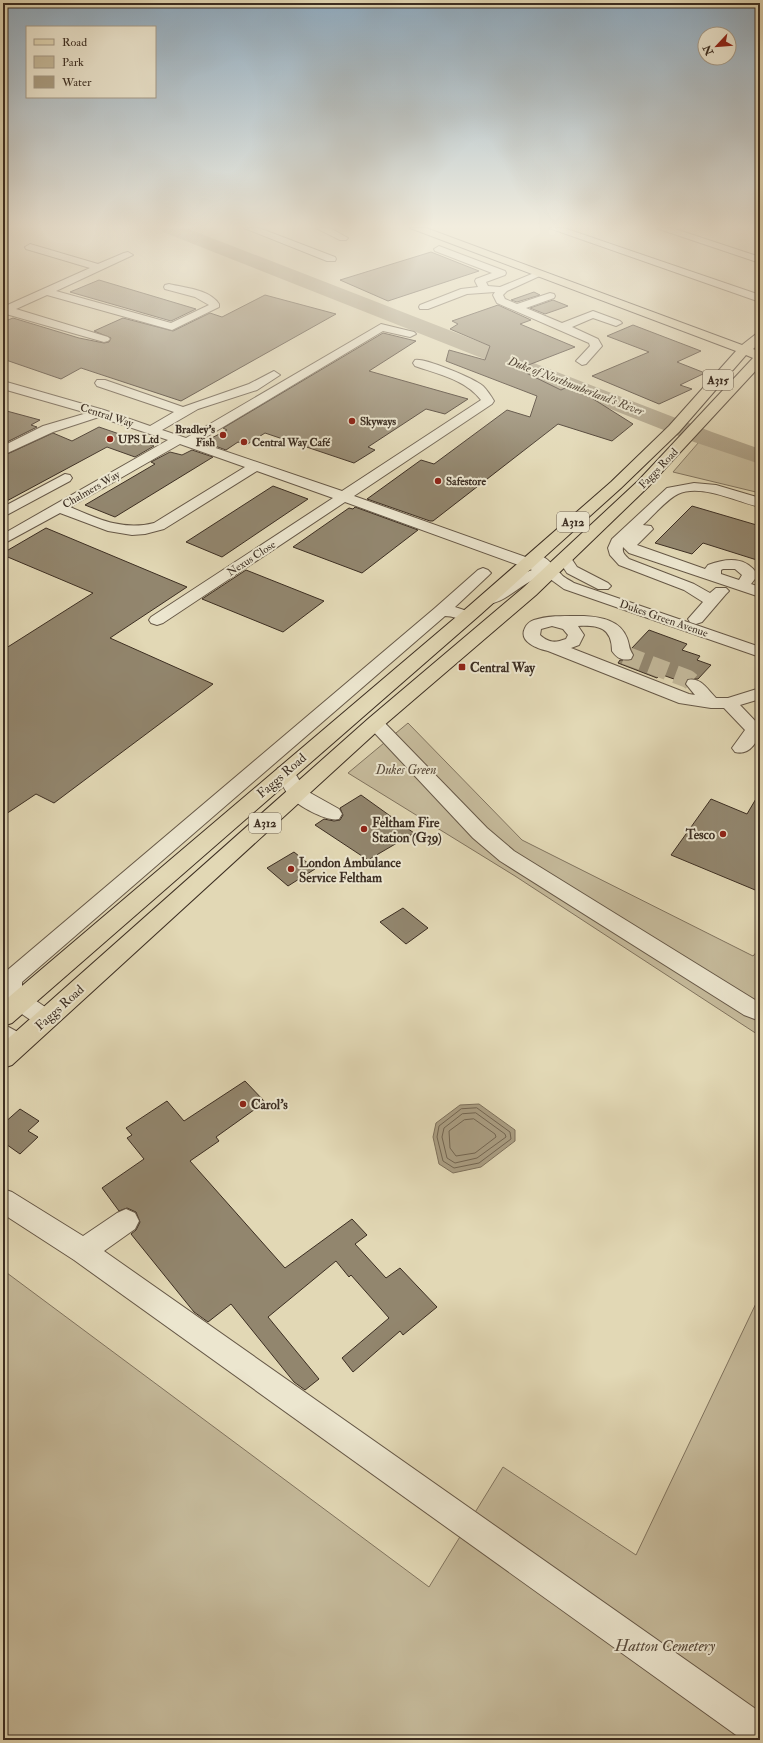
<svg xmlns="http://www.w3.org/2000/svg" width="763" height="1743" font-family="'IM FELL Double Pica',serif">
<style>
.green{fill:#c6bb9c;stroke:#81745f}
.water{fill:#aa9e83;stroke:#7e715c}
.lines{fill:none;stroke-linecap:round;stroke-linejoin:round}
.shore{stroke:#736652;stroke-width:1}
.river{fill:#aa9e83;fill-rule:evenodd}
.building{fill:#92866e;stroke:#3c2e22}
.minor-tunnel{stroke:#c1b698;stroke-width:18;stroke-dasharray:18 9;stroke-linecap:butt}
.minor-casing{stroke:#665847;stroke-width:2}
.major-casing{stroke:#3c2e22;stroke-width:2}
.minor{fill:#ece6cf;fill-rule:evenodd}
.major{fill:#e2d8b5;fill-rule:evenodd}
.poi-dot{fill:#8f2418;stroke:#ece6cf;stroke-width:1.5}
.labels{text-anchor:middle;stroke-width:4;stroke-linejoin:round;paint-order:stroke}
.far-street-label{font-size:11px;fill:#3c2e22;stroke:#ece6cf}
.far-poi-label{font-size:11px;font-weight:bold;fill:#3c2e22;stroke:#ece6cf;text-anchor:start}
.shield{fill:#ece6cf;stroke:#716556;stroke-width:1}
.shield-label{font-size:12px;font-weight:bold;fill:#3c2e22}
.far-water-label{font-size:12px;font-style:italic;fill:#584a3a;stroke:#ece6cf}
.poi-label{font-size:13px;font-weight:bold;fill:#3c2e22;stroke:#ece6cf;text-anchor:start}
.park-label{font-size:13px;font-style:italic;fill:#584a3a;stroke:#ece6cf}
.street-label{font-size:13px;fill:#3c2e22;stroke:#ece6cf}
.near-park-label{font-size:16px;font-style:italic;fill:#584a3a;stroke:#ece6cf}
</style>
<rect width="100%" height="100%" fill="#e2d8b5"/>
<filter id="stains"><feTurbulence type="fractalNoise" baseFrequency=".005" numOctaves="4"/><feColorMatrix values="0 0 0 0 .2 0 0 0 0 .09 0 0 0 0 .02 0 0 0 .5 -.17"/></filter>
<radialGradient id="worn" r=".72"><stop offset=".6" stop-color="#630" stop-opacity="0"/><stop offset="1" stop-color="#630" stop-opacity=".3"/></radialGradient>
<!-- green -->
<path class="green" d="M 699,442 L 760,462 L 760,493 L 673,472 Z
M 408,723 L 522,840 L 753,956 L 760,948 L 760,1036 L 515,876 L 348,773 Z
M 3,1270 L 429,1587 L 503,1467 L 636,1555 L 760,1295 L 760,1740 L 3,1740 Z"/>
<!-- water -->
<path class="water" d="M 479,1104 L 515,1130 L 515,1141 L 481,1167 L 453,1173 L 439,1164 L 433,1137 L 436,1123 L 460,1105 Z"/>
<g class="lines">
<!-- shore -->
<path class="shore" d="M 477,1108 L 510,1132 L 511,1139 L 479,1163 L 454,1168 L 443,1161 L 437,1137 L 439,1126 L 461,1109 Z
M 476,1113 L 505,1134 L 506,1137 L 477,1158 L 455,1163 L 447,1158 L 442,1137 L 444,1128 L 462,1114 Z
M 474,1119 L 495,1134 L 496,1137 L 475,1153 L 456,1156 L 450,1148 L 449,1131 L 464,1120 Z"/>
<!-- river -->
<path class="river" d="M 160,228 L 186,228 L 712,432 L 760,449 L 760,464 L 694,442 L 163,232 Z"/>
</g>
<!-- building -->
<path class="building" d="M 431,252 L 479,271 L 388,301 L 340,280 Z
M 99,280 L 196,309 L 171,321 L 70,292 Z
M 534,292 L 540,295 L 517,302 L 511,300 Z
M 265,295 L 336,314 L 181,401 L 81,368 L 61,379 L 3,359 L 3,322 L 13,318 L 79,338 L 104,343 L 109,342 L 111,338 L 94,331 L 123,318 L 173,331 L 210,313 L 222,317 Z
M 553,300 L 568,306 L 545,314 L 530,308 Z
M 498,305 L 531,320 L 520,324 L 575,347 L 518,369 L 561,390 L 571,385 L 633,424 L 612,441 L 558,424 L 433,521 L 430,521 L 367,499 L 421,460 L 434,464 L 507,410 L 530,417 L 537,396 L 446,361 L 449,350 L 485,360 L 490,346 L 450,329 L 458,324 L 452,321 Z
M 633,325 L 701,351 L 677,362 L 705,373 L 680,385 L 692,389 L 659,404 L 592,376 L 649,352 L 607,336 Z
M 383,333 L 416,341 L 369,371 L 468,399 L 445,414 L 426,409 L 368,447 L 375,450 L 354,463 L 265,433 L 246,445 L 238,442 L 226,450 L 204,442 L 227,430 L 223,428 Z
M 3,410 L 40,420 L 31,425 L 37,427 L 3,444 Z
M 99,427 L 154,446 L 135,457 L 107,447 L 3,503 L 3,456 L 53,433 L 72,441 Z
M 192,450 L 213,457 L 115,517 L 85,505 L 155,464 L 151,462 L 170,452 L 182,455 Z
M 273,486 L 308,499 L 222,557 L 186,542 Z
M 692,506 L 760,526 L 760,561 L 703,543 L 692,554 L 655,543 Z
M 355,507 L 418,530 L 362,573 L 293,547 L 349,508 L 353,509 Z
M 46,528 L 187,587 L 110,638 L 213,684 L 54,803 L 36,794 L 3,816 L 3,650 L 93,593 L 3,555 L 3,553 Z
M 246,570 L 324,601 L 283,632 L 202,599 Z
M 649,630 L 687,644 L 682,650 L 700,656 L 697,660 L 711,665 L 698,679 L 688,679 L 685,683 L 660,674 L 657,678 L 618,663 L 620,660 L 632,660 L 634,654 L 631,649 Z
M 760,792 L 760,892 L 671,855 L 711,799 L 747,814 Z
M 361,795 L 414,833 L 368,860 L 315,825 L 324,819 L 334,821 L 340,820 L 343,815 L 340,808 Z
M 294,852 L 315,869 L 288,886 L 267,868 Z
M 403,908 L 428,928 L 406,944 L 380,922 Z
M 245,1081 L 265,1102 L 216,1137 L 219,1141 L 190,1161 L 285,1268 L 352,1219 L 367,1235 L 355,1244 L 386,1278 L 400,1268 L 437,1307 L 403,1335 L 400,1331 L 353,1372 L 342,1358 L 389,1318 L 351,1275 L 349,1277 L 336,1261 L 268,1317 L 319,1379 L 305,1390 L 294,1382 L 231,1304 L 208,1322 L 194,1312 L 131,1234 L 136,1230 L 140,1222 L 136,1212 L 127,1208 L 119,1211 L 102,1188 L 144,1159 L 127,1138 L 132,1135 L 126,1128 L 167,1101 L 184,1121 Z
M 20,1109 L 39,1121 L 28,1131 L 38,1137 L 20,1154 L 3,1142 L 3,1124 Z"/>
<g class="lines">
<!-- minor-tunnel -->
<path class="minor-tunnel" d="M 625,655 L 688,679 L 694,684"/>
<!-- minor casing -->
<g class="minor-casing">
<path id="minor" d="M 244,228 L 259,228 L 335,257 L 336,259 L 335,261 L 327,261 Z
M 316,228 L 330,228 L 348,238 L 346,240 L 340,240 Z
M 549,228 L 564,228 L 760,295 L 760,302 Z
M 656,228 L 672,228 L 760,257 L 760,263 Z
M 30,244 L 98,264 L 124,253 L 128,252 L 133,255 L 56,291 L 171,323 L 209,305 L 195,297 L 165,289 L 164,287 L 165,285 L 169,284 C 185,288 209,289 219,304 L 219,307 L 172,330 L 47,295 L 16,309 L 108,337 L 110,339 L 108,341 L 104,342 L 6,314 L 3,314 L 3,307 L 90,268 L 26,249 L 25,247 Z
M 439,246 L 505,271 L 506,273 L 505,275 L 486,282 L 488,286 L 500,287 L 539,271 L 544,274 L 507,291 L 503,295 L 505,299 L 517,304 L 550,293 L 554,294 L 555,296 L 554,298 L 526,308 L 562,323 L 593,311 L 620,321 L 622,323 L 616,326 L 593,318 L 572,327 L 598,339 L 602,346 L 586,364 L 582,365 L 576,361 L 590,346 L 589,343 L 497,303 L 493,295 L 495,292 L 467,294 L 428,309 L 420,309 L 419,307 L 420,305 L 461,289 L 478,287 L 475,281 L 476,279 L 492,273 L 435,251 L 434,249 Z
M 381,324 L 414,332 L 416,334 L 410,337 L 383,331 L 198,442 L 342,491 L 481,400 C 466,380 438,374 415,366 L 413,363 L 415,360 C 425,358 473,378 483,386 C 487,390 491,396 494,401 L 492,404 L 354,496 L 534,560 L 541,556 C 550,559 556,570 561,574 C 564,578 570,580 574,583 L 760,647 L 760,657 L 564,589 L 546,576 C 524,578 503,608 484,603 L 482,600 L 484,597 L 514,577 L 532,570 L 345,502 L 163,623 L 157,625 L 151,623 L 149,620 L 151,617 L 333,498 L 257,471 L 164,529 L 145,534 L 132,535 L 108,531 L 60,513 L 3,544 L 3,534 L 168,440 L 99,417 L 53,432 L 3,455 L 3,446 L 43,426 L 87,413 L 3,389 L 3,381 L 104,410 L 150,426 L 174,412 L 97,386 L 95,383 L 97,380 L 105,380 L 183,407 L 249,384 L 274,371 L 280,375 L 257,390 L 198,409 L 162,430 L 186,438 ZM 180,444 L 245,467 L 154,523 C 123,531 98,519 70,507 Z
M 65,474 L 70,475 L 72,478 L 70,481 L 3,517 L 3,507 Z
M 694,483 L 716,485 L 760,498 L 760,507 C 737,502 701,483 678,494 C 667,499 652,517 643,525 L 651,526 L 653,529 L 637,545 L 705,569 L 708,565 C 727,558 746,556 758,575 L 751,584 L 760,587 L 760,597 L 629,553 L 623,547 C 622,553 625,555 629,559 L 694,584 L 710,593 L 716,588 L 726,588 L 729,591 L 726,594 L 702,622 L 696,624 L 690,622 L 688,619 L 703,602 L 684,590 L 619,565 L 610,555 L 608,548 L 612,539 L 667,488 ZM 723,569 L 735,569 L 742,575 L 739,580 L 721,574 L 721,570 Z
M 564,554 L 569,555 L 577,567 L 608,583 L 611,586 L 608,589 L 598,589 L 567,573 L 557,558 L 559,555 Z
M 483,568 L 488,570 L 491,573 L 488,576 L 455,607 L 473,613 L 475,616 L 473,619 C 463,622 455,616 445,616 L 22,982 L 22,986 L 29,996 L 54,1013 L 57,1019 L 54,1025 L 46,1028 L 38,1025 L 13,1008 L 3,992 L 4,973 L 435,608 L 478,570 Z
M 584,616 C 601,617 620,620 627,638 C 630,646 628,647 633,655 L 631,659 C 622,661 617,658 612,651 C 612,628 599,625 578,626 L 584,635 L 579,645 L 571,648 L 689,694 L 695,695 L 686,684 L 688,680 C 701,677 707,689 716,698 L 728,698 L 760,688 L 760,699 L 740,705 L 760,726 C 760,740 750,756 735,752 L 732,748 L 745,730 L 724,708 L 711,708 L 679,703 L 548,651 C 538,649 518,642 525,628 C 527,624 529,622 534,620 C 549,615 567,616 584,616 ZM 552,626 L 563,629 L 568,635 L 566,639 C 555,643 549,643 540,635 L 541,629 Z
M 375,718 L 381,719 L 487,828 L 514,851 L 760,1003 L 760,1021 L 744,1015 L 500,861 L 473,838 L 369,727 L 366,723 L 369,719 Z
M 285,766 L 292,768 L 305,790 L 339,809 L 342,814 L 339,819 C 327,822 301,807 292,799 C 285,792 280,780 276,772 L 278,768 Z
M 3,1024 L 27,1037 L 30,1043 L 27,1049 L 19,1052 L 3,1044 Z
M 3,1189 L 12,1192 L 83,1236 L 117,1213 L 126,1209 L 135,1213 L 139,1221 L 135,1229 L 104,1251 L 760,1712 L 760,1740 L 743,1740 L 74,1260 L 3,1214 Z"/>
</g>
<!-- major casing -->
<g class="major-casing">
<path id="major" d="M 410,228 L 426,228 L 742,345 L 756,334 L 760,333 L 760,343 L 753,349 L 760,352 L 760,366 L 648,487 L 536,595 L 382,727 L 12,1065 L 3,1068 L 3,1043 L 368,719 L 524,587 L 638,481 L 753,358 L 746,355 L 679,432 L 621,488 L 481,614 L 12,1023 L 3,1026 L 3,1002 L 469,606 L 611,482 L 669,426 L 736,351 Z"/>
</g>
<!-- minor -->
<use href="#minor" class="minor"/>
<!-- major -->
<use href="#major" class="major"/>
</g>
<!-- sky -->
<linearGradient id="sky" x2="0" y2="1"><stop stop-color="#8fabc0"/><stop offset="0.48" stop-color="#f2edde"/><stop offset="1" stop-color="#f2edde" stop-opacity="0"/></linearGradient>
<rect width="763" height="472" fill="url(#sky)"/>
<!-- markers -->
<g class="poi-dot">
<circle cx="352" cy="421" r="4"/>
<circle cx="223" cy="435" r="4"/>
<circle cx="110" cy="439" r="4"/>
<circle cx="244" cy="442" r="4"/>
<circle cx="438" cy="481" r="4"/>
<rect x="458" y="663" width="8" height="8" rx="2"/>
<circle cx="364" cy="829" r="4"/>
<circle cx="723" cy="834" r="4"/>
<circle cx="291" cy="869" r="4"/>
<circle cx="243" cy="1104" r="4"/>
</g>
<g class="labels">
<!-- far-street labels -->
<g class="far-street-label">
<text transform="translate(107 415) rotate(18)" y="4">Central Way</text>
<text transform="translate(658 468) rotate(-46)" y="4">Faggs Road</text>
<text transform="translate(91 489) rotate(-30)" y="4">Chalmers Way</text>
<text transform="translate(251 558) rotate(-33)" y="4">Nexus Close</text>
<text transform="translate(664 618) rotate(19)" y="4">Dukes Green Avenue</text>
</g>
<!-- far-poi labels -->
<g class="far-poi-label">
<text x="360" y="425">Skyways</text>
<text x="215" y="433" text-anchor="end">Bradley's<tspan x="215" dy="13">Fish</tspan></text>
<text x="118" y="443">UPS Ltd</text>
<text x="252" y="446">Central Way Café</text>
<text x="446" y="485">Safestore</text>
</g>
<!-- shield labels -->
<g class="shield">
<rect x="703" y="370" width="30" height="20" rx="3"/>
<rect x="557" y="512" width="32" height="20" rx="3"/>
<rect x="249" y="813" width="32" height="20" rx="3"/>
</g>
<g class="shield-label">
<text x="718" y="384">A315</text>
<text x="573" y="526">A312</text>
<text x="265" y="827">A312</text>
</g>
<!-- far-water labels -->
<g class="far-water-label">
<text transform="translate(576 386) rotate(21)" y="4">Duke of Northumberland's River</text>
</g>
<!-- poi labels -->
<g class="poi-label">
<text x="470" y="672">Central Way</text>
<text x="372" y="827">Feltham Fire<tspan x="372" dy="15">Station (G39)</tspan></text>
<text x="715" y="839" text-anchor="end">Tesco</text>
<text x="299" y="867">London Ambulance<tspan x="299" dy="15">Service Feltham</tspan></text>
<text x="251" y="1109">Carol's</text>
</g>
<!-- park labels -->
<g class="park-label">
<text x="406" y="774">Dukes Green</text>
</g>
<!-- street labels -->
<g class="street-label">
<text transform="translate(281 775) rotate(-41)" y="5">Faggs Road</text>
<text transform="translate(59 1007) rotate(-42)" y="5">Faggs Road</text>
</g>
<!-- near-park labels -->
<g class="near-park-label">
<text x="665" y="1651">Hatton Cemetery</text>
</g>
</g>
<!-- margin -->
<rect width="763" height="1743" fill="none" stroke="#e2d8b5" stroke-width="16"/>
<rect x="4" y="4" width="755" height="1735" fill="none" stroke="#3c2e22" stroke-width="2"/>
<rect x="8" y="8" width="747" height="1727" fill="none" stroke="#3c2e22"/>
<!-- legend -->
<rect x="26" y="26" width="130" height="72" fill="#ece6cf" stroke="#a69c8a"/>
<rect x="34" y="39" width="20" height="6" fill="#e2d8b5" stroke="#a69c8a"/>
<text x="62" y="46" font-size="12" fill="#3c2e22">Road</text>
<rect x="34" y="56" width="20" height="12" fill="#c6bb9c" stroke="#a69c8a"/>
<text x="62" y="66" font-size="12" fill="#3c2e22">Park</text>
<rect x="34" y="76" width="20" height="12" fill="#aa9e83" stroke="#a69c8a"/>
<text x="62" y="86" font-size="12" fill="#3c2e22">Water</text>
<!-- north arrow -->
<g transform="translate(717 46) rotate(244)"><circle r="19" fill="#ece6cf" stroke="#a69c8a"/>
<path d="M0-3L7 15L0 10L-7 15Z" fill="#8f2418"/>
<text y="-6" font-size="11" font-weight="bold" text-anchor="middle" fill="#3c2e22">N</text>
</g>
<rect width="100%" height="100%" filter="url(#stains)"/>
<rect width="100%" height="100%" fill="url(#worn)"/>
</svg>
